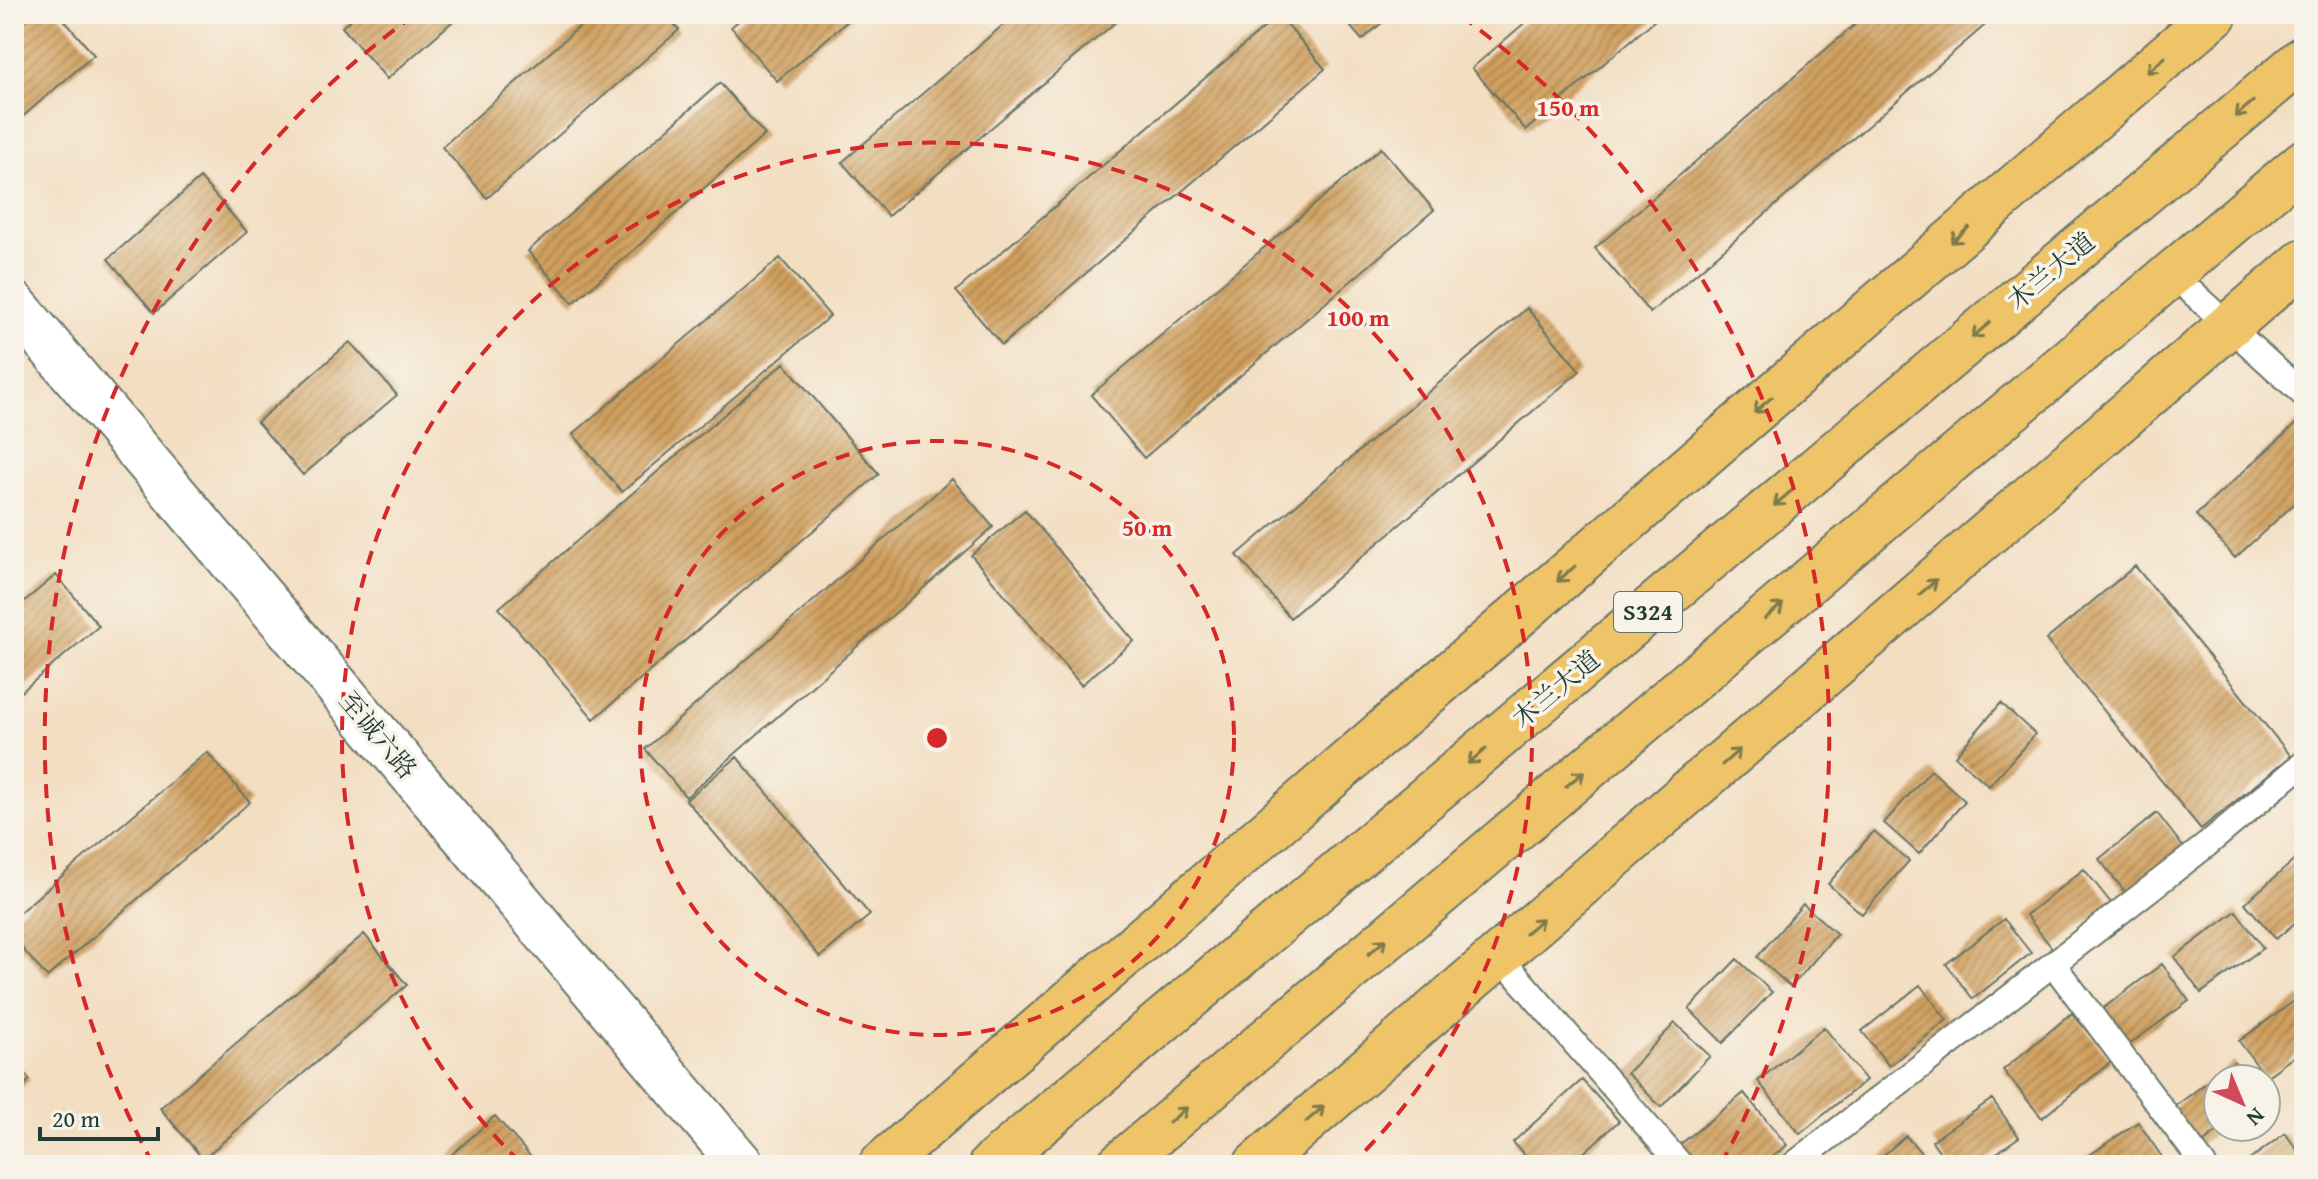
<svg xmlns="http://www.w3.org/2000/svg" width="2318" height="1179" font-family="'Gentium Book Plus','Noto Serif SC',serif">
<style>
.building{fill:url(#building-hatch)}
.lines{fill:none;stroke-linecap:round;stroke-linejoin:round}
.service-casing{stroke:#697566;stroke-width:28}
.tertiary-casing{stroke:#697566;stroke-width:48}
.primary-casing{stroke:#697566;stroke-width:48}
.service{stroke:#fff;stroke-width:24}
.tertiary{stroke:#fff;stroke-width:44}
.primary{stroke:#efc469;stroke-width:44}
.oneway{stroke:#7d7a4c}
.ring{fill:none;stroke:#d62828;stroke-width:4;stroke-dasharray:14 10}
.labels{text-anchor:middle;stroke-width:7;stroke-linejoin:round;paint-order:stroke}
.shield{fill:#f7f3e8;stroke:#60746a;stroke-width:2}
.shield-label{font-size:24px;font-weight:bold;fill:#1f3d34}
.street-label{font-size:26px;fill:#1f3d34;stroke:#f7f3e8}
.centre{fill:#d62828;stroke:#f7f3e8;stroke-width:4}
.ring-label{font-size:24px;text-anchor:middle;font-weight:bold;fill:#d62828;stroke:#f7f3e8;stroke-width:7;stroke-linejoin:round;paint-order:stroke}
</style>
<defs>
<pattern id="building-hatch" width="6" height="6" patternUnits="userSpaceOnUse" patternTransform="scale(2)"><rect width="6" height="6" fill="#d09f5d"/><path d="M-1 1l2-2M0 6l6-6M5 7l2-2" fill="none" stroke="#a8834e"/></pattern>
</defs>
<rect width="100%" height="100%" fill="#f7f3e8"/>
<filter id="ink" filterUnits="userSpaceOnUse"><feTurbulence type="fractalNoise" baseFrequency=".0125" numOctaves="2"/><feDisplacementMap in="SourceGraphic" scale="16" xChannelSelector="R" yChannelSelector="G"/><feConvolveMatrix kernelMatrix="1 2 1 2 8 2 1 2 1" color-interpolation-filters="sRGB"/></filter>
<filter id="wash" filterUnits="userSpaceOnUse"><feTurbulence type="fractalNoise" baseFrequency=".006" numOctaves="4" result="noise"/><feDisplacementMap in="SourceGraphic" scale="32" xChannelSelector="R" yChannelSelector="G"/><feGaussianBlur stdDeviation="1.8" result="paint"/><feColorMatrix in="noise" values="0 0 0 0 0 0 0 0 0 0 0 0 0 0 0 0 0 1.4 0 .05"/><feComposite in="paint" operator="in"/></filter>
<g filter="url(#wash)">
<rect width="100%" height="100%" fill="#f3dec2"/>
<g id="blocks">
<!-- building -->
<path class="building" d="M 33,14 L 59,14 L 94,55 L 14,124 L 14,30 Z
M 357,14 L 461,14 L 387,79 L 342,27 Z
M 594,14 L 665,14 L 679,30 L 487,198 L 442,147 Z
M 747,14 L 856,14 L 777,81 L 731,27 Z
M 1016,14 L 1125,14 L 888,216 L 842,162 Z
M 1340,14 L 1392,14 L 1362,40 Z
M 1535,14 L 1662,14 L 1526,130 L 1472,68 Z
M 1867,14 L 1998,14 L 1650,313 L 1595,248 Z
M 1279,15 L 1325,69 L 1002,345 L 956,291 Z
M 720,83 L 765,135 L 573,303 L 528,251 Z
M 1381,148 L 1434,210 L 1144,458 L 1091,395 Z
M 200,178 L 247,232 L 154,313 L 108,259 Z
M 780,258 L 830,316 L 622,492 L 573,434 Z
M 1527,308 L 1580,371 L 1290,618 L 1237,555 Z
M 350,342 L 397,395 L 303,475 L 257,422 Z
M 784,363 L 879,474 L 594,719 L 499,608 Z
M 2302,418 L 2304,421 L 2304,495 L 2235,558 L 2196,515 Z
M 952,479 L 993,527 L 686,797 L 645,749 Z
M 1025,510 L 1134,641 L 1081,685 L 971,555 Z
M 2135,566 L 2291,756 L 2201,829 L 2046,640 Z
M 56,575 L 99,626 L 14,698 L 14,610 Z
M 2001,703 L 2035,734 L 1989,786 L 1955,756 Z
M 207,752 L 250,802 L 47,977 L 14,939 L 14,917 Z
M 737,757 L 870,915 L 820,957 L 686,800 Z
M 1931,770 L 1965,801 L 1919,854 L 1884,823 Z
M 2157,813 L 2184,848 L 2126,893 L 2099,859 Z
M 1874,831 L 1909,861 L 1862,914 L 1828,884 Z
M 2304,852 L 2304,915 L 2276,939 L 2245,903 Z
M 2084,869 L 2111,903 L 2053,949 L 2026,915 Z
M 1803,904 L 1837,934 L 1791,987 L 1757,957 Z
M 2236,911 L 2263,948 L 2201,993 L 2174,957 Z
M 2004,919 L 2031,953 L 1973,999 L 1946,964 Z
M 364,934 L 407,985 L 203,1159 L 160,1108 Z
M 1737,959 L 1772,992 L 1723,1043 L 1689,1009 Z
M 2162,964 L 2189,1001 L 2127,1046 L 2101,1010 Z
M 1920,985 L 1947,1020 L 1889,1066 L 1862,1031 Z
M 2301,996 L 2304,999 L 2304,1049 L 2266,1077 L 2239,1041 Z
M 2072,1013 L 2112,1061 L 2042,1118 L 2003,1070 Z
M 1675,1023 L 1710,1056 L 1661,1107 L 1627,1073 Z
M 1824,1027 L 1866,1080 L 1800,1134 L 1758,1081 Z
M 14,1061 L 30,1080 L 14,1094 Z
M 2234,1062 L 2247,1079 L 2218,1079 L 2218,1127 L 2223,1127 L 2200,1145 L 2173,1108 Z
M 1582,1080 L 1619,1121 L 1570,1165 L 1533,1165 L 1513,1142 Z
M 1744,1093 L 1787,1145 L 1762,1165 L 1692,1165 L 1677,1147 Z
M 1992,1099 L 2019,1137 L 1980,1165 L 1949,1165 L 1932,1141 Z
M 495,1116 L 538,1165 L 440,1165 Z
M 2138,1122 L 2164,1160 L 2157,1165 L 2075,1165 Z
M 2285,1133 L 2304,1159 L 2304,1165 L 2243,1165 Z
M 1906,1136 L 1932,1165 L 1872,1165 Z"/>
</g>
</g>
<g filter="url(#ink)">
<use href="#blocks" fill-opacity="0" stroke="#697566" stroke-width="2"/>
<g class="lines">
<!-- service casing -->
<g class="service-casing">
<path id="service" d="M 2172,274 L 2304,395
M 1499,956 L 1681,1165
M 2053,964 L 2204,1165
M 1793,1165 L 2204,847 L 2304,763"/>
</g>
<!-- tertiary casing -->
<g class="tertiary-casing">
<path id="tertiary" d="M 14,304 L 742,1165"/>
</g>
<!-- primary casing -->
<g class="primary-casing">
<path id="primary" d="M 881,1165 L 2215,14
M 991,1165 L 2304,58
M 1119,1165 L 2304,162
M 1256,1165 L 2304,261"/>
</g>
<!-- service -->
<use href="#service" class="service"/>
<!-- tertiary -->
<use href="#tertiary" class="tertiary"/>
<!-- primary -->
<use href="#primary" class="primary"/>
</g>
<!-- one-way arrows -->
<defs><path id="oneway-shaft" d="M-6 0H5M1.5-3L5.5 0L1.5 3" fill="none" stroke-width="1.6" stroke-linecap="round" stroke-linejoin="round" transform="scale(2)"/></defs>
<g class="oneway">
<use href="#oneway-shaft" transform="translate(2156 65) rotate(139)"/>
<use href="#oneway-shaft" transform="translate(2244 109) rotate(140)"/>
<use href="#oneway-shaft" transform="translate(1960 235) rotate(139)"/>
<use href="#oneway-shaft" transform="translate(1981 330) rotate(140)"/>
<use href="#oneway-shaft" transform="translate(1763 405) rotate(139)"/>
<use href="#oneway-shaft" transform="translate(1783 498) rotate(140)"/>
<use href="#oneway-shaft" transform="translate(1566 574) rotate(139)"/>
<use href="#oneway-shaft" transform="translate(1928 587) rotate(-41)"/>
<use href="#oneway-shaft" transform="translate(1774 611) rotate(-40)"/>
<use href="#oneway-shaft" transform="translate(1477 756) rotate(140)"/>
<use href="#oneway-shaft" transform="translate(1731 757) rotate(-41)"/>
<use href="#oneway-shaft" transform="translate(1575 779) rotate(-40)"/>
<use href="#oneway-shaft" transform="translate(1534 926) rotate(-41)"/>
<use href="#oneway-shaft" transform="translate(1377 947) rotate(-40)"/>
<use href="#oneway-shaft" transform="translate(1315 1114) rotate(-41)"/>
<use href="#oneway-shaft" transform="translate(1178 1115) rotate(-40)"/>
</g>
</g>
<!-- distance rings -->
<g class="ring">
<circle cx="937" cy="738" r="297"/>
<path d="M520 1162A595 595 0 1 1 1354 1162"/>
<path d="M153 1164A892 892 0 0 1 413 16M1461 16A892 892 0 0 1 1721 1164"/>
</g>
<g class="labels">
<!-- shield labels -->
<rect class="shield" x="1614" y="592" width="68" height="40" rx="6"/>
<g class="shield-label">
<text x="1648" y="620">S324</text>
</g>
<!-- street labels -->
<g class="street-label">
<text transform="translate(2051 271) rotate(-40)" y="9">木兰大道</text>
<text transform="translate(1556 689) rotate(-40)" y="9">木兰大道</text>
<text transform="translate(378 735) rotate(50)" y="9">至诚六路</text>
</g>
</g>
<circle cx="937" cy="738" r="12" class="centre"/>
<g class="ring-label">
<text x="1568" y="116">150 m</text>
<text x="1358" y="326">100 m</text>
<text x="1147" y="536">50 m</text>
</g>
<!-- margin -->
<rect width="2318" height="1179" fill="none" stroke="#f7f3e8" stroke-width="48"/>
<!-- north arrow -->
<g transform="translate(2242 1103) rotate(136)"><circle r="38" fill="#f7f3e8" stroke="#a1aaa0" stroke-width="2"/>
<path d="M0-6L14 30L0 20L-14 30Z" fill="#d1495b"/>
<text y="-12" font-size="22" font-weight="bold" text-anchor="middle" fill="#1f3d34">N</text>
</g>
<!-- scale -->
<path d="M40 1127v12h118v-12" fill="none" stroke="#1f3d34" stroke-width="4"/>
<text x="52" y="1127" font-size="24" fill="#1f3d34" stroke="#f7f3e8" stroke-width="6" paint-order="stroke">20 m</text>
</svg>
